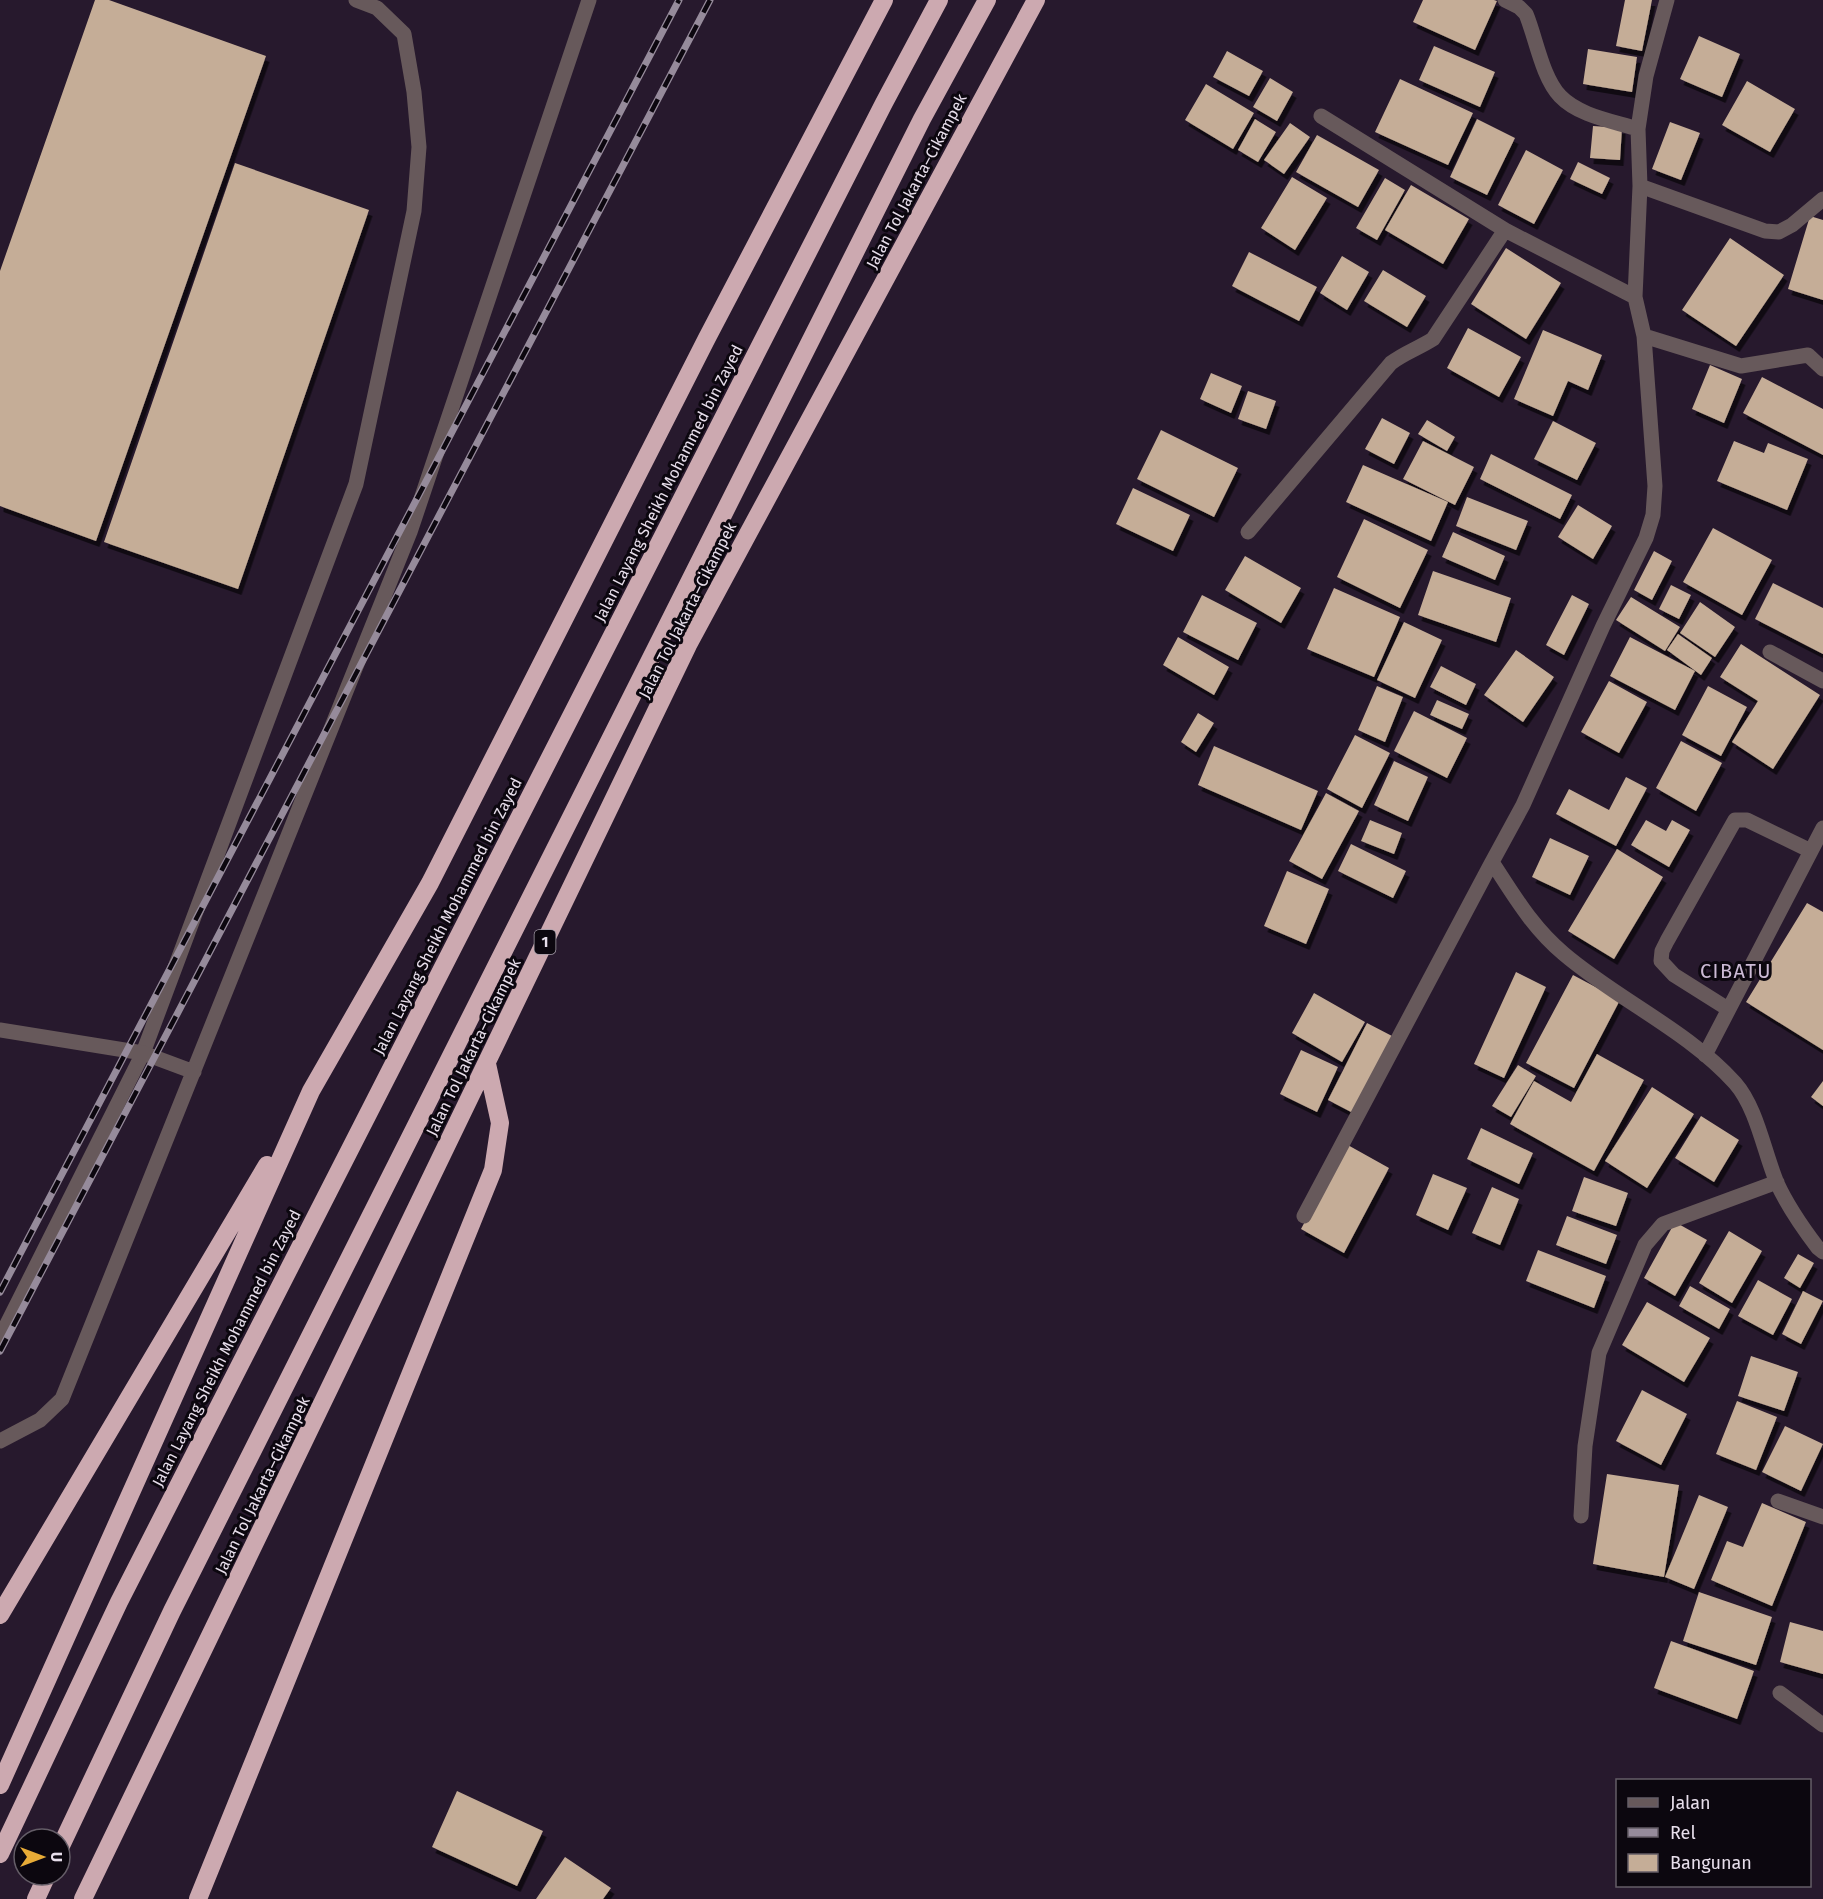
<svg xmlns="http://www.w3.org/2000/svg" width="1823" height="1899" font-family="'Fira Sans',sans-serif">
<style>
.building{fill:#c5ad97;filter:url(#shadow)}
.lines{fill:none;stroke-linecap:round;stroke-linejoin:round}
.service{stroke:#67595b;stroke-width:15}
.minor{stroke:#67595b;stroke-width:15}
.motorway{stroke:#cca9b0;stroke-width:18}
.rail-casing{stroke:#968b9b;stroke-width:7}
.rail{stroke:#0c070f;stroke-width:4.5;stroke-dasharray:14;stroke-linecap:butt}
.labels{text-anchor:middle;stroke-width:6;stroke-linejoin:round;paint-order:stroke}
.shield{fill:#0c070f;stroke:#a59ea9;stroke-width:1.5}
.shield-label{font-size:15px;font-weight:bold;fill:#e7deeb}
.street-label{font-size:16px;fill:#e7deeb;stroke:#0c070f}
.quarter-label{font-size:20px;letter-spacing:1.5px;fill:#ccbad5;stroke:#0c070f}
</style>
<defs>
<filter id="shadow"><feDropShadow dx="3.5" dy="6" stdDeviation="0" flood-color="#0009"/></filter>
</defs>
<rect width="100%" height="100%" fill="#27192d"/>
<!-- building -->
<path class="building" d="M 95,0 L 109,0 L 266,56 L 96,541 L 0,506 L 0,271 Z
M 1423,0 L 1494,0 L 1497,1 L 1475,50 L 1413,22 Z
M 1625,0 L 1652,0 L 1642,51 L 1616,46 Z
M 1699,36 L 1740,54 L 1722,97 L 1680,79 Z
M 1434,46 L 1495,72 L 1480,107 L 1419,80 Z
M 1588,49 L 1637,57 L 1632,92 L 1583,84 Z
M 1227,51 L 1263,71 L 1249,96 L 1213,77 Z
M 1270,78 L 1293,92 L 1277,121 L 1253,107 Z
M 1400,79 L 1473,113 L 1448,165 L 1375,132 Z
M 1747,81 L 1795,109 L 1770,152 L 1722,125 Z
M 1206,84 L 1254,113 L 1233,149 L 1185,120 Z
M 1255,119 L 1276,132 L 1258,162 L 1238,150 Z
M 1477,119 L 1515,138 L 1487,195 L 1450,177 Z
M 1670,122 L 1700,133 L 1681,180 L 1652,169 Z
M 1290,123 L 1310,137 L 1284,174 L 1264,160 Z
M 1593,126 L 1622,128 L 1620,160 L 1590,158 Z
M 1317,135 L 1379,170 L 1358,207 L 1296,172 Z
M 1526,150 L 1563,170 L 1534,224 L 1498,205 Z
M 1578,162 L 1610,178 L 1602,194 L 1570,179 Z
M 235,163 L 369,210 L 238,589 L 104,542 Z
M 1292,177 L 1327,198 L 1295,250 L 1261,228 Z
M 1385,178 L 1405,190 L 1377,240 L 1356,228 Z
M 1411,185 L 1469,219 L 1443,264 L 1385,230 Z
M 1810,216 L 1823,220 L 1823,300 L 1788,289 Z
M 1730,238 L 1784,275 L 1736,346 L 1682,310 Z
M 1506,248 L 1561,283 L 1526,339 L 1471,304 Z
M 1249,252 L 1317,287 L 1299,321 L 1232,286 Z
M 1342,256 L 1369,272 L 1347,310 L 1320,293 Z
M 1383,270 L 1426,296 L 1407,327 L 1364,301 Z
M 1468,328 L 1521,357 L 1499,397 L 1447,368 Z
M 1543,330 L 1602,355 L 1588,390 L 1568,381 L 1553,416 L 1514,399 Z
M 1710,365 L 1742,379 L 1724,423 L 1692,409 Z
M 1211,373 L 1242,386 L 1231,413 L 1200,399 Z
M 1762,377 L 1823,409 L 1823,455 L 1743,413 Z
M 1248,391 L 1276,401 L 1266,429 L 1238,419 Z
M 1382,418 L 1410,433 L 1394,464 L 1365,449 Z
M 1427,420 L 1455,437 L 1447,451 L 1418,434 Z
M 1553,421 L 1596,443 L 1577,480 L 1534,459 Z
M 1161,430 L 1238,468 L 1214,517 L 1137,479 Z
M 1423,441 L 1474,467 L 1455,505 L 1403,479 Z
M 1734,441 L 1764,453 L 1768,443 L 1808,459 L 1787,510 L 1717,481 Z
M 1491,454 L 1572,495 L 1560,519 L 1480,479 Z
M 1363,465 L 1448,502 L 1431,541 L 1346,502 Z
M 1133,488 L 1190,515 L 1173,551 L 1116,524 Z
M 1467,497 L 1528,521 L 1516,550 L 1456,526 Z
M 1578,505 L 1612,526 L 1593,559 L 1558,537 Z
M 1364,519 L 1428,550 L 1400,608 L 1337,577 Z
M 1713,528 L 1772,560 L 1742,615 L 1683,582 Z
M 1453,532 L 1505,556 L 1495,580 L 1442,557 Z
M 1654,551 L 1672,561 L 1652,600 L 1634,590 Z
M 1245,556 L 1301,588 L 1281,623 L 1225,590 Z
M 1433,571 L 1511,598 L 1496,642 L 1418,615 Z
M 1773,583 L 1823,608 L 1823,654 L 1755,619 Z
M 1671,585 L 1691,595 L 1679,619 L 1659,609 Z
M 1334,588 L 1400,617 L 1374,677 L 1307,649 Z
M 1202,595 L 1257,623 L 1238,660 L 1183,632 Z
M 1572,595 L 1589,604 L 1564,655 L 1546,645 Z
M 1631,597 L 1680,627 L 1665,651 L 1616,620 Z
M 1700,602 L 1735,627 L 1715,657 L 1680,633 Z
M 1404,622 L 1442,640 L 1415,698 L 1377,680 Z
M 1678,634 L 1712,658 L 1701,675 L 1667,650 Z
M 1178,637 L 1229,667 L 1214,695 L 1163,665 Z
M 1630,637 L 1695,671 L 1675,710 L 1610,676 Z
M 1741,644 L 1820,695 L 1773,769 L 1732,742 L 1758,701 L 1720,677 Z
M 1516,650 L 1554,677 L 1523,722 L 1484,695 Z
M 1441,666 L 1476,684 L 1466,705 L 1430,687 Z
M 1609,681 L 1647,702 L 1619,753 L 1581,732 Z
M 1377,686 L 1403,697 L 1385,742 L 1358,730 Z
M 1708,686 L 1747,707 L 1721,756 L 1682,735 Z
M 1437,700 L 1469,714 L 1462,729 L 1430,715 Z
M 1414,711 L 1467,738 L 1447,778 L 1394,751 Z
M 1198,713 L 1214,723 L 1196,752 L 1181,742 Z
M 1355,735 L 1390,753 L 1362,808 L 1327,789 Z
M 1681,741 L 1722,763 L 1696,811 L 1656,788 Z
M 1214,746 L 1318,791 L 1301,830 L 1198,785 Z
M 1394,761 L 1428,777 L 1408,821 L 1374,805 Z
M 1626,777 L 1647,788 L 1616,846 L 1556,814 L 1569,789 L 1609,810 Z
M 1326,793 L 1359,811 L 1322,879 L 1289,861 Z
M 1370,820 L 1402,833 L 1394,854 L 1361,841 Z
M 1646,820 L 1666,831 L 1672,820 L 1690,830 L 1669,867 L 1631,845 Z
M 1550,838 L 1589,856 L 1570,895 L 1532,877 Z
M 1351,844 L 1406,871 L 1393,898 L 1338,871 Z
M 1617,849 L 1663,877 L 1614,959 L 1568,931 Z
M 1287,871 L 1329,889 L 1306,944 L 1264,926 Z
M 1807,903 L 1823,912 L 1823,1050 L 1746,1002 Z
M 1516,972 L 1546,987 L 1504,1078 L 1474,1064 Z
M 1573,975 L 1620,1000 L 1574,1088 L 1526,1063 Z
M 1314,993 L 1365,1022 L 1342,1062 L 1292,1033 Z
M 1367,1023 L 1392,1036 L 1353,1113 L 1328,1100 Z
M 1301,1050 L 1338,1067 L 1317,1112 L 1280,1094 Z
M 1597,1054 L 1644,1080 L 1594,1171 L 1510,1124 L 1534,1081 L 1571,1102 Z
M 1518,1065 L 1536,1076 L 1511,1117 L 1492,1106 Z
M 1823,1081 L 1823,1106 L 1811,1097 Z
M 1652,1087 L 1694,1114 L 1647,1188 L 1605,1161 Z
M 1701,1116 L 1739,1140 L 1714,1182 L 1675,1158 Z
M 1481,1128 L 1533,1153 L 1519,1184 L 1467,1159 Z
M 1346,1144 L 1389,1168 L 1344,1253 L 1301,1229 Z
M 1433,1174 L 1467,1188 L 1448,1230 L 1416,1215 Z
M 1584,1177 L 1628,1193 L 1616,1226 L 1572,1211 Z
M 1492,1187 L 1519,1199 L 1500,1245 L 1472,1233 Z
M 1567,1216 L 1617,1235 L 1606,1264 L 1556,1245 Z
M 1675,1222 L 1707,1240 L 1675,1296 L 1644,1278 Z
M 1729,1231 L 1762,1251 L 1732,1303 L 1699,1283 Z
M 1538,1250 L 1606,1276 L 1594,1308 L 1526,1281 Z
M 1798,1254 L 1814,1263 L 1800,1288 L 1784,1278 Z
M 1758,1280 L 1792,1299 L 1773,1335 L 1738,1316 Z
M 1690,1286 L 1730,1309 L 1719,1329 L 1679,1306 Z
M 1803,1291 L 1823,1301 L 1801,1344 L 1782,1334 Z
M 1647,1302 L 1710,1338 L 1684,1382 L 1622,1345 Z
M 1751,1356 L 1798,1372 L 1784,1411 L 1738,1396 Z
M 1642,1390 L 1687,1414 L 1661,1465 L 1616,1441 Z
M 1737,1401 L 1777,1417 L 1756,1470 L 1716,1454 Z
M 1785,1426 L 1823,1444 L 1801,1491 L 1762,1472 Z
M 1607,1474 L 1679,1485 L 1664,1577 L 1593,1564 Z
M 1699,1495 L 1728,1507 L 1694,1589 L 1665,1577 Z
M 1762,1503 L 1806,1522 L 1772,1606 L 1711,1580 L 1727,1541 L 1743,1547 Z
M 1699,1592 L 1772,1617 L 1756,1665 L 1683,1641 Z
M 1790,1622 L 1823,1631 L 1823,1674 L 1780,1662 Z
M 1671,1641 L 1754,1671 L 1737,1719 L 1654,1688 Z
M 457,1791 L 543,1831 L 517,1886 L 432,1847 Z
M 565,1857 L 611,1888 L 603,1899 L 536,1899 Z"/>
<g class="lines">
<!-- service -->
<path class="service" d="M 143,1053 L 356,484 L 414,211 L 419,147 L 414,92 L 404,34 L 377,8 L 356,0"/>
<!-- minor -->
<path class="minor" d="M 1505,0 L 1519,7 L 1526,14 C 1536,38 1542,77 1560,96 C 1579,116 1613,121 1638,129
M 1667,0 L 1646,76 L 1638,129 L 1640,186 L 1635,297 L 1644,336 L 1655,486 L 1653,515 L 1646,538 L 1603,626 L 1523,805 L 1492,862 C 1515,897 1532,927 1564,954 C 1618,1000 1687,1030 1735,1083 C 1757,1108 1764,1152 1777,1183 C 1788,1207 1802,1227 1818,1248 L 1823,1252
M 1321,116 L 1505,230
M 1640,186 L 1765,231 L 1779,232 L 1792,225 L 1823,199
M 1644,336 L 1741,366 L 1808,355 L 1823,369
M 1248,532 L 1391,363 C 1404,353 1419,348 1433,339 L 1505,230 L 1635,297
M 1770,652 L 1823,681
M 1728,1009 L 1674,975 L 1661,961 L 1662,951 L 1667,941 L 1735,820 L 1747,820 L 1811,851
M 0,1030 L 143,1053 L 194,1072
M 1705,1055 L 1823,828
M 1304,1216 L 1492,862
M 0,1338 L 143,1053
M 0,1441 L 40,1420 L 62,1399 L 410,532 L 589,0
M 1778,1501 L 1823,1517
M 1581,1516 L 1585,1446 L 1599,1353 L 1645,1245 L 1663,1224 L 1777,1182
M 1780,1693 L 1823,1725"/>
<!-- motorway -->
<path class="motorway" d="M 0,1615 L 267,1165
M 0,1785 L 311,1091 L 430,883 L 707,338 L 884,0
M 60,1848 L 172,1611 L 922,119 L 987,0
M 0,1854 L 119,1602 L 884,103 L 939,0
M 36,1899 L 47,1875
M 83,1899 L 688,645 L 1036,0
M 198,1899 L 493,1170 L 500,1123 L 487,1064"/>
<!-- rail casing -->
<g class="rail-casing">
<path id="rail" d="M 0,1292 L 679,0
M 0,1351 L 710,0"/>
</g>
<!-- rail -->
<use href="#rail" class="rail"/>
</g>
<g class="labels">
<!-- shield labels -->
<rect class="shield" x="534.5" y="930" width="21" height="24" rx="4.5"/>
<g class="shield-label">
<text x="545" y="947">1</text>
</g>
<!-- street labels -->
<g class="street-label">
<text transform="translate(916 181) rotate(-62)" y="6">Jalan Tol Jakarta–Cikampek</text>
<text transform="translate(668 483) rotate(-63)" y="6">Jalan Layang Sheikh Mohammed bin Zayed</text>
<text transform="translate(687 610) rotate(-63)" y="6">Jalan Tol Jakarta–Cikampek</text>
<text transform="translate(447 916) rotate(-63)" y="6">Jalan Layang Sheikh Mohammed bin Zayed</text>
<text transform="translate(473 1047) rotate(-64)" y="6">Jalan Tol Jakarta–Cikampek</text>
<text transform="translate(226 1348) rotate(-63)" y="6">Jalan Layang Sheikh Mohammed bin Zayed</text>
<text transform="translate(262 1485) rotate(-64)" y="6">Jalan Tol Jakarta–Cikampek</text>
</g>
<!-- quarter labels -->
<g class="quarter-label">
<text x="1736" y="978">CIBATU</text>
</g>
</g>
<!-- legend -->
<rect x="1616" y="1779" width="195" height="108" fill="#0c070f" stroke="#645d67" stroke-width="1.5"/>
<rect x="1628" y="1798" width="30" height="9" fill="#67595b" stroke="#645d67" stroke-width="1.5"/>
<text x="1670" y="1809" font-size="18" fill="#e7deeb">Jalan</text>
<rect x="1628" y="1828" width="30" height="9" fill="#968b9b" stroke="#645d67" stroke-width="1.5"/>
<text x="1670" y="1839" font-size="18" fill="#e7deeb">Rel</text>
<rect x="1628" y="1854" width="30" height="18" fill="#c5ad97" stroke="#645d67" stroke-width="1.5"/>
<text x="1670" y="1869" font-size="18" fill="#e7deeb">Bangunan</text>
<!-- north arrow -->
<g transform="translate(42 1857) rotate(90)"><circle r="28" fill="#0c070f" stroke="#645d67" stroke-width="1.5"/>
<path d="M0-4.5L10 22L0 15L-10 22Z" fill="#e8ab37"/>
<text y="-9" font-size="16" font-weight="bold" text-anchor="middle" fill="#e7deeb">U</text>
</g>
</svg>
